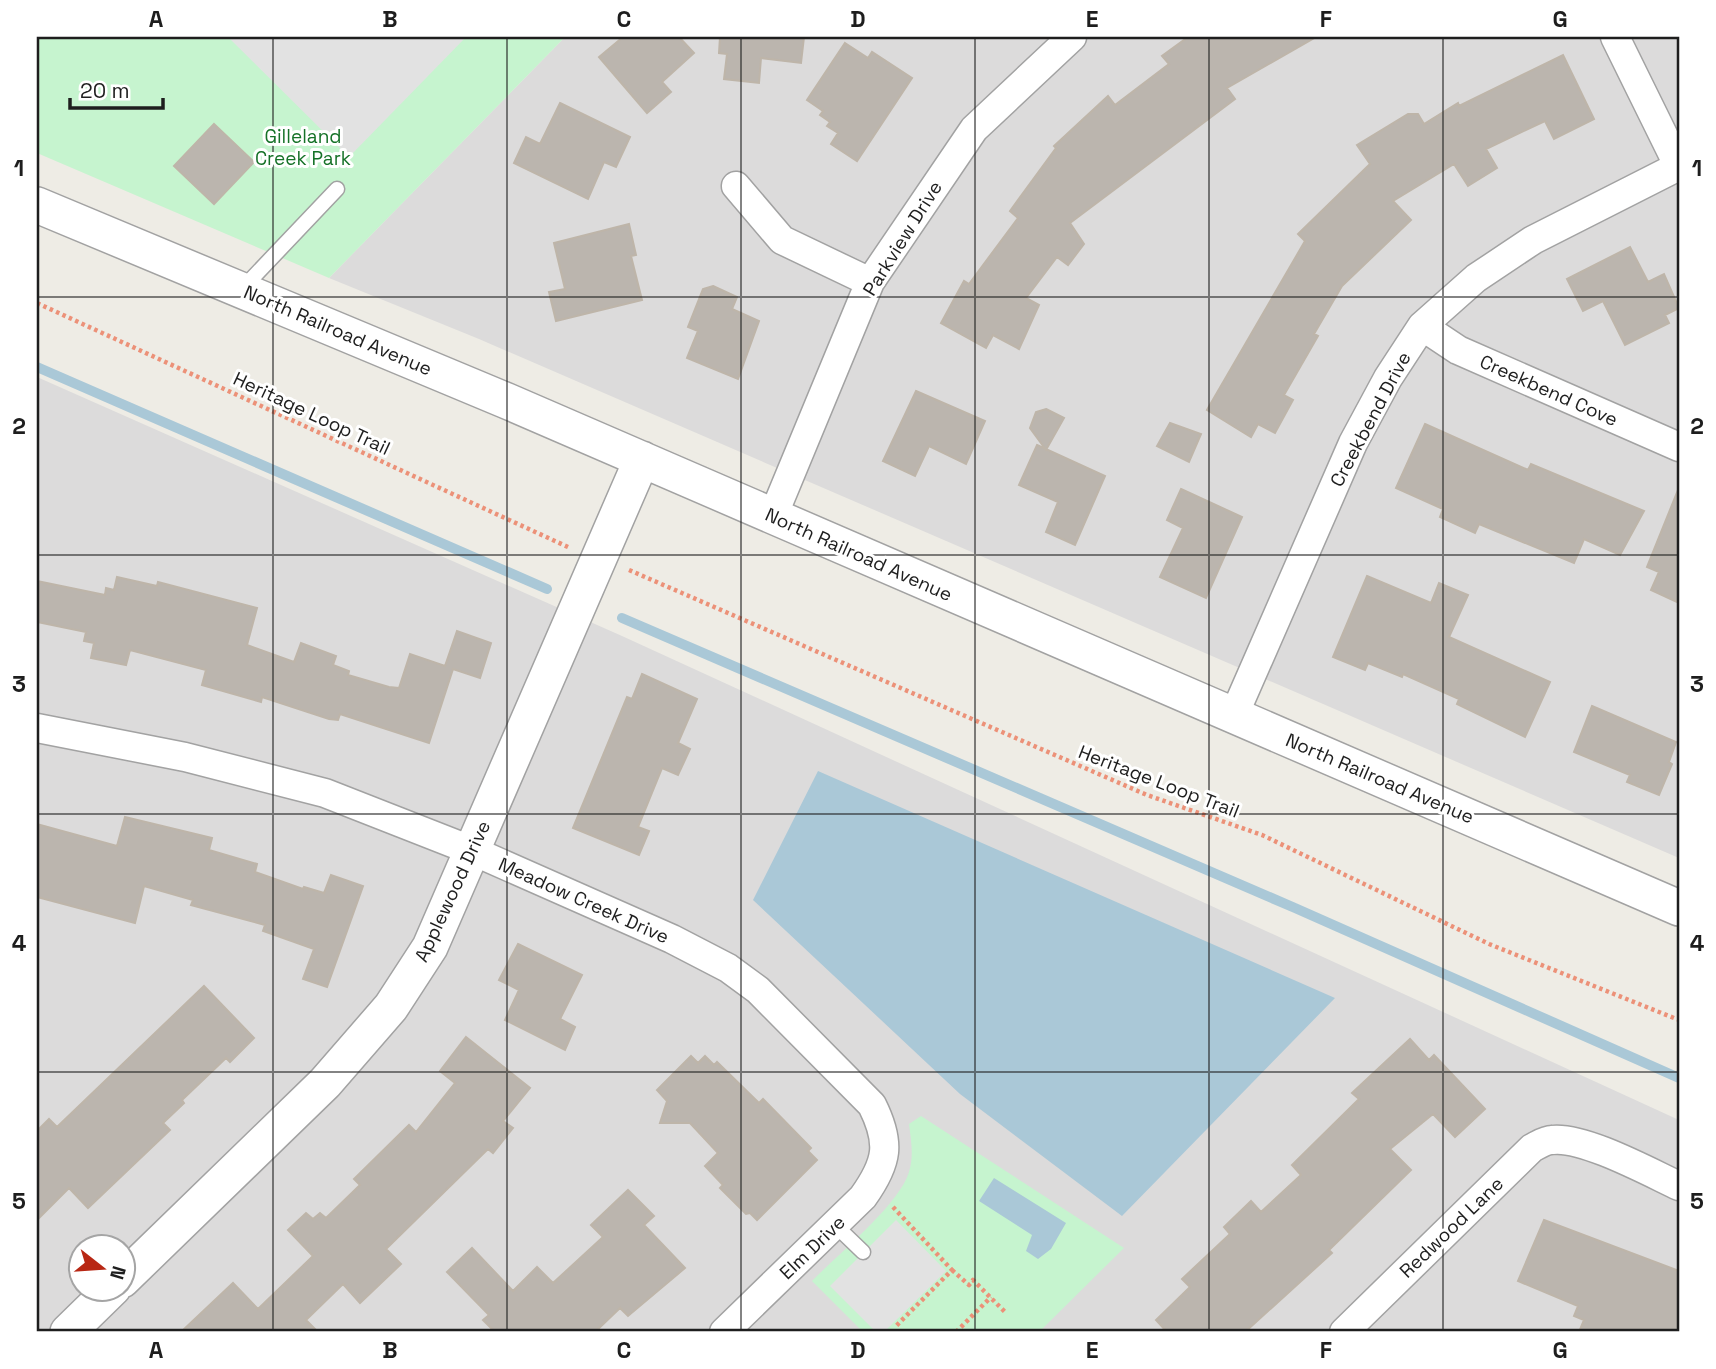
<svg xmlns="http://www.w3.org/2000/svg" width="1716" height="1369" font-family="'Space Grotesk',sans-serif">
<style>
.residential{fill:#dcdbdb;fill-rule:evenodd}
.park{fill:#c6f4cf}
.parking{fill:#e2e2e2}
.water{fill:#aac8d7}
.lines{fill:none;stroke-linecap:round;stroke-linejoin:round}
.stream{stroke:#aac8d7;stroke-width:10}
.building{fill:#bbb5ae;stroke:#beb5a9;stroke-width:2}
.service-casing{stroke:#a2a2a2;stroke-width:17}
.minor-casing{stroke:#a2a2a2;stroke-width:31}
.tertiary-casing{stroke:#a2a2a2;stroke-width:38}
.path{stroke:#ec9178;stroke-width:4.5;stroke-dasharray:3.5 3.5;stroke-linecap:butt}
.service{stroke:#fff;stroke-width:14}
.minor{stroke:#fff;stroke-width:28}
.tertiary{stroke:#fff;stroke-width:35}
.grid{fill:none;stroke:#1e1e1e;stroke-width:2;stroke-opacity:0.55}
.labels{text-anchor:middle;stroke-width:6;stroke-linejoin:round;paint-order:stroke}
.park-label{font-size:19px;fill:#167228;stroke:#fff}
.street-label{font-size:19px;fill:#1e1e1e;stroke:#fff}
.neatline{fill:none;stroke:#1e1e1e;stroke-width:2.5}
.grid-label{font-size:23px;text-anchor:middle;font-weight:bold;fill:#1e1e1e}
</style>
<rect width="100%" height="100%" fill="#eeece5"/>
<!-- residential -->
<path class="residential" d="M 565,37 L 1679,37 L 1679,858 L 479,339 L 329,278 Z
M 37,377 L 622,636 L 1679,1120 L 1679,1332 L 37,1332 ZM 80,1246 L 122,1246 L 122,1288 L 80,1288 Z"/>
<!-- park -->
<path class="park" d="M 37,37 L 565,37 L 329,278 L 37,153 Z
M 921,1116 L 1124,1248 L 1039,1332 L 863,1332 L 812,1281 C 837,1255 899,1205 909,1172 C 914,1156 911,1140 909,1124 Z"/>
<!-- parking -->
<path class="parking" d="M 228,37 L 466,37 L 349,157 Z
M 896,1220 L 946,1271 L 884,1332 L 876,1332 L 830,1286 Z"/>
<!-- water -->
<path class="water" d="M 818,771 L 1335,998 L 1122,1216 L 960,1094 L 753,900 Z
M 994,1178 L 1066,1223 L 1051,1249 L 1038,1259 L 1026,1251 L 1032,1235 L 979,1201 Z"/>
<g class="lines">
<!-- stream -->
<path class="stream" d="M 37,367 L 547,589
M 622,618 L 1295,908 L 1679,1078"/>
</g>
<!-- building -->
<path class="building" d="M 623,37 L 679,37 L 694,53 L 662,82 L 671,92 L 647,113 L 599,57 Z
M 720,37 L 804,37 L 801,63 L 761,58 L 759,83 L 724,79 L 727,54 L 719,53 Z
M 1188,37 L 1316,37 L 1227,88 L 1235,99 L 1070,223 L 1084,244 L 1068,265 L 1057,257 L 1026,298 L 1039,305 L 1019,349 L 993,335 L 986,348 L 941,323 L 964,281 L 969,284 L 1018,218 L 1010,211 L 1056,148 L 1054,146 L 1108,96 L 1115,105 L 1169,64 L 1162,56 Z
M 845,43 L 868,58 L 872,52 L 912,78 L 857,161 L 831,144 L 838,133 L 827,126 L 830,122 L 820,115 L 823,111 L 807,100 Z
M 1563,55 L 1594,119 L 1554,139 L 1545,121 L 1486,149 L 1497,168 L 1468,186 L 1454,164 L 1393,201 L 1411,220 L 1342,286 L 1314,334 L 1318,336 L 1284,395 L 1293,400 L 1275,433 L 1258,424 L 1251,437 L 1207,410 L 1305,241 L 1298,234 L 1370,164 L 1357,145 L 1408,114 L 1418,114 L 1424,124 L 1458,103 L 1459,106 Z
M 560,103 L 630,137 L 616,167 L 604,162 L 588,199 L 514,163 L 526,137 L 540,144 Z
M 214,124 L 254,162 L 214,204 L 174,166 Z
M 629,224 L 636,255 L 631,256 L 642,300 L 556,321 L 549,292 L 565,289 L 554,243 Z
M 1630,247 L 1648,282 L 1664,274 L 1679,308 L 1665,315 L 1669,323 L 1625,345 L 1603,301 L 1583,311 L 1567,279 Z
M 713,286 L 737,297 L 732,309 L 759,321 L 738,379 L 687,358 L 698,331 L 688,327 L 703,289 Z
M 916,391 L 985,421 L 966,464 L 929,446 L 915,476 L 883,461 Z
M 1046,409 L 1064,418 L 1046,450 L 1030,428 L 1036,412 Z
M 1170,423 L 1201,434 L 1189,462 L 1157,446 Z
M 1425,424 L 1528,470 L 1531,464 L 1644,511 L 1620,555 L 1584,539 L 1574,563 L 1479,524 L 1475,533 L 1440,517 L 1443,509 L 1396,488 Z
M 1037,445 L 1105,476 L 1075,545 L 1046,532 L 1058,502 L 1019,485 Z
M 1181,489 L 1242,517 L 1206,598 L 1160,577 L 1183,528 L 1167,520 Z
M 1678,490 L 1679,490 L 1679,603 L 1651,590 L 1659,572 L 1647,567 Z
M 1367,576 L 1431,603 L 1439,583 L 1468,595 L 1449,637 L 1550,682 L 1525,737 L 1457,704 L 1459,699 L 1403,674 L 1402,677 L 1368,663 L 1365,670 L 1333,657 Z
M 117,577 L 157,586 L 158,582 L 257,608 L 247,645 L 294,662 L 301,643 L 336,656 L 333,665 L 349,671 L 348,675 L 389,687 L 399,688 L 410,654 L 445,666 L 457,631 L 491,643 L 480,678 L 453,669 L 429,743 L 340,714 L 338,720 L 329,719 L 262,697 L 261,702 L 202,685 L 206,670 L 130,650 L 126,665 L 91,658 L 94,643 L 84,641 L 86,632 L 37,622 L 37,581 L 105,595 L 106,588 L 114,590 Z
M 642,674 L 697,699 L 678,743 L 690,749 L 678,775 L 662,768 L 638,827 L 649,831 L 639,855 L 573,828 L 627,697 L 632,699 Z
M 1592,706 L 1676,742 L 1669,762 L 1672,764 L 1659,795 L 1627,782 L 1630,775 L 1574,752 Z
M 125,817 L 212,838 L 209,850 L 257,864 L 255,872 L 303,889 L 304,887 L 324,893 L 331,875 L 363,886 L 327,987 L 303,979 L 314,949 L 263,931 L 265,925 L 191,905 L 193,900 L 144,886 L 135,923 L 37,897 L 37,824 L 117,846 Z
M 518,944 L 582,975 L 560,1019 L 575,1027 L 565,1050 L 505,1020 L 519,990 L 499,980 Z
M 204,986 L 254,1038 L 230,1062 L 226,1058 L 182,1100 L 184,1103 L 163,1123 L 170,1130 L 88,1208 L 69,1188 L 37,1220 L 37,1131 L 49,1119 L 57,1127 Z
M 466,1037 L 530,1088 L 503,1121 L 513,1128 L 493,1153 L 488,1149 L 386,1249 L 401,1264 L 360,1303 L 343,1284 L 306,1320 L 318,1332 L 181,1332 L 233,1283 L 258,1309 L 313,1256 L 288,1230 L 306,1213 L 313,1219 L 320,1213 L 326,1218 L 360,1185 L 354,1179 L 409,1125 L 416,1132 L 455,1083 L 440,1071 Z
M 1410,1039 L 1429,1060 L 1434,1055 L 1485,1109 L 1455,1137 L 1433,1114 L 1390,1149 L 1411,1170 L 1329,1250 L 1332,1253 L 1245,1332 L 1167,1332 L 1156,1320 L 1190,1287 L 1182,1279 L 1230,1234 L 1224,1227 L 1251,1201 L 1261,1212 L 1301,1175 L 1292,1165 L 1359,1099 L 1352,1093 Z
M 691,1056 L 698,1063 L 705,1056 L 714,1065 L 717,1062 L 759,1103 L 763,1099 L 811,1148 L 808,1151 L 817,1160 L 757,1220 L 750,1213 L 746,1214 L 720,1188 L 723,1185 L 705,1166 L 718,1153 L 690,1123 L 660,1123 L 667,1101 L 657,1090 Z
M 628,1190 L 654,1216 L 644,1225 L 685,1268 L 628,1316 L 620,1308 L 595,1332 L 495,1332 L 483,1320 L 489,1315 L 447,1272 L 472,1248 L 513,1291 L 537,1267 L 553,1283 L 603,1237 L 591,1225 Z
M 1544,1220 L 1679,1271 L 1679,1332 L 1579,1332 L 1584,1320 L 1574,1316 L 1578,1306 L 1518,1281 Z"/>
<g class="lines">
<!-- service casing -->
<g class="service-casing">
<path id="service" d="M 242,289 L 337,189
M 835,1225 L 863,1252"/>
</g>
<!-- minor casing -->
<g class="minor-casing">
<path id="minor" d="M 1615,37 L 1679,167
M 736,186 L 782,240 L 870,282
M 1422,326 L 1458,350 L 1679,447
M 773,516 L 870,282 L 974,129 L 1072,37
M 1234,715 L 1353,443 L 1388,378 L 1422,326 L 1476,278 L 1533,240 L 1679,166
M 37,728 L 185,757 L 325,793 L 473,851 L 672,939 L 728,968 L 758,990 L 872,1105 C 891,1143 888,1162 863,1197 L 724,1332
M 1344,1332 L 1532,1148 C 1538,1145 1545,1140 1552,1140 C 1583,1136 1649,1172 1679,1186"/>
</g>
<!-- tertiary casing -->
<g class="tertiary-casing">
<path id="tertiary" d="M 37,205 L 507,401 L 1679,908
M 122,1280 L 325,1083 L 391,1007 L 430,947 L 642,459
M 68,1332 L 113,1288"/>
</g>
<!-- path -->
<path class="path" d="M 37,303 L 568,547
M 629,570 L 1147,795 L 1262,835 L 1489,944 L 1679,1020
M 893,1207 L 952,1270 L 896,1326
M 952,1270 L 969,1285 L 973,1280 L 1006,1313
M 956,1332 L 991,1297"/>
<!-- service -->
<use href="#service" class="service"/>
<!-- minor -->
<use href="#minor" class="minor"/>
<!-- tertiary -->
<use href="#tertiary" class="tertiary"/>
</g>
<!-- grid -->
<path class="grid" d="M 273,37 L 273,1332M 507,37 L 507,1332M 741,37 L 741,1332M 975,37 L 975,1332M 1209,37 L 1209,1332M 1443,37 L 1443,1332M 37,297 L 1679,297M 37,555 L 1679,555M 37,814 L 1679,814M 37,1072 L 1679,1072"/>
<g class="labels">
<!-- park labels -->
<g class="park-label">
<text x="303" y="143">Gilleland<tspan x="303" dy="22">Creek Park</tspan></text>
</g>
<!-- street labels -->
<g class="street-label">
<text transform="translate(902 238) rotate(-58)" y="7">Parkview Drive</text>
<text transform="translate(338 330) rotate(23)" y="7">North Railroad Avenue</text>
<text transform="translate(1549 390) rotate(24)" y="7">Creekbend Cove</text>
<text transform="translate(312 413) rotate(25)" y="7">Heritage Loop Trail</text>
<text transform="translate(1370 419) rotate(-62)" y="7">Creekbend Drive</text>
<text transform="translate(859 554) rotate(24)" y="7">North Railroad Avenue</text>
<text transform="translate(1380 778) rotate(23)" y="7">North Railroad Avenue</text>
<text transform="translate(1159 781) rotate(21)" y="7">Heritage Loop Trail</text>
<text transform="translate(452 891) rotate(-65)" y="7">Applewood Drive</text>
<text transform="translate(584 900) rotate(24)" y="7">Meadow Creek Drive</text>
<text transform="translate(1451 1227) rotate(-44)" y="7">Redwood Lane</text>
<text transform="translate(812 1247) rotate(-44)" y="7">Elm Drive</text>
</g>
</g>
<!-- border -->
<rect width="1716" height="1369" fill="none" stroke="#ffffff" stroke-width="77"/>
<!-- north arrow -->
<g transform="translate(102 1268) rotate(107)"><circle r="33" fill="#ffffff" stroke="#a5a5a5" stroke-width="2"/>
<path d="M0-5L12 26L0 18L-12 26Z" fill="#b82714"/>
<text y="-10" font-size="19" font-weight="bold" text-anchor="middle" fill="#1e1e1e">N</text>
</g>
<!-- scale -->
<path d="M70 98v10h93v-10" fill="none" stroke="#1e1e1e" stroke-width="3.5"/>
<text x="80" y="98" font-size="21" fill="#1e1e1e" stroke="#ffffff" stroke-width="5" paint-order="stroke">20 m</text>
<rect x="38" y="38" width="1640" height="1292" class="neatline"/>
<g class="grid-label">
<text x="156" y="27">A</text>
<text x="390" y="27">B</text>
<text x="624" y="27">C</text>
<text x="858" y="27">D</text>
<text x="1092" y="27">E</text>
<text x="1326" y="27">F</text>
<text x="1560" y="27">G</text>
<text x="19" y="176">1</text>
<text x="1697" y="176">1</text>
<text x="19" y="434">2</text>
<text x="1697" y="434">2</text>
<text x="19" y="692">3</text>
<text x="1697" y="692">3</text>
<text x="19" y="951">4</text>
<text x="1697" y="951">4</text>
<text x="19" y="1209">5</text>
<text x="1697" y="1209">5</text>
<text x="156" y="1358">A</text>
<text x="390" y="1358">B</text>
<text x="624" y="1358">C</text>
<text x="858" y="1358">D</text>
<text x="1092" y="1358">E</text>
<text x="1326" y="1358">F</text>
<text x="1560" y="1358">G</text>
</g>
</svg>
